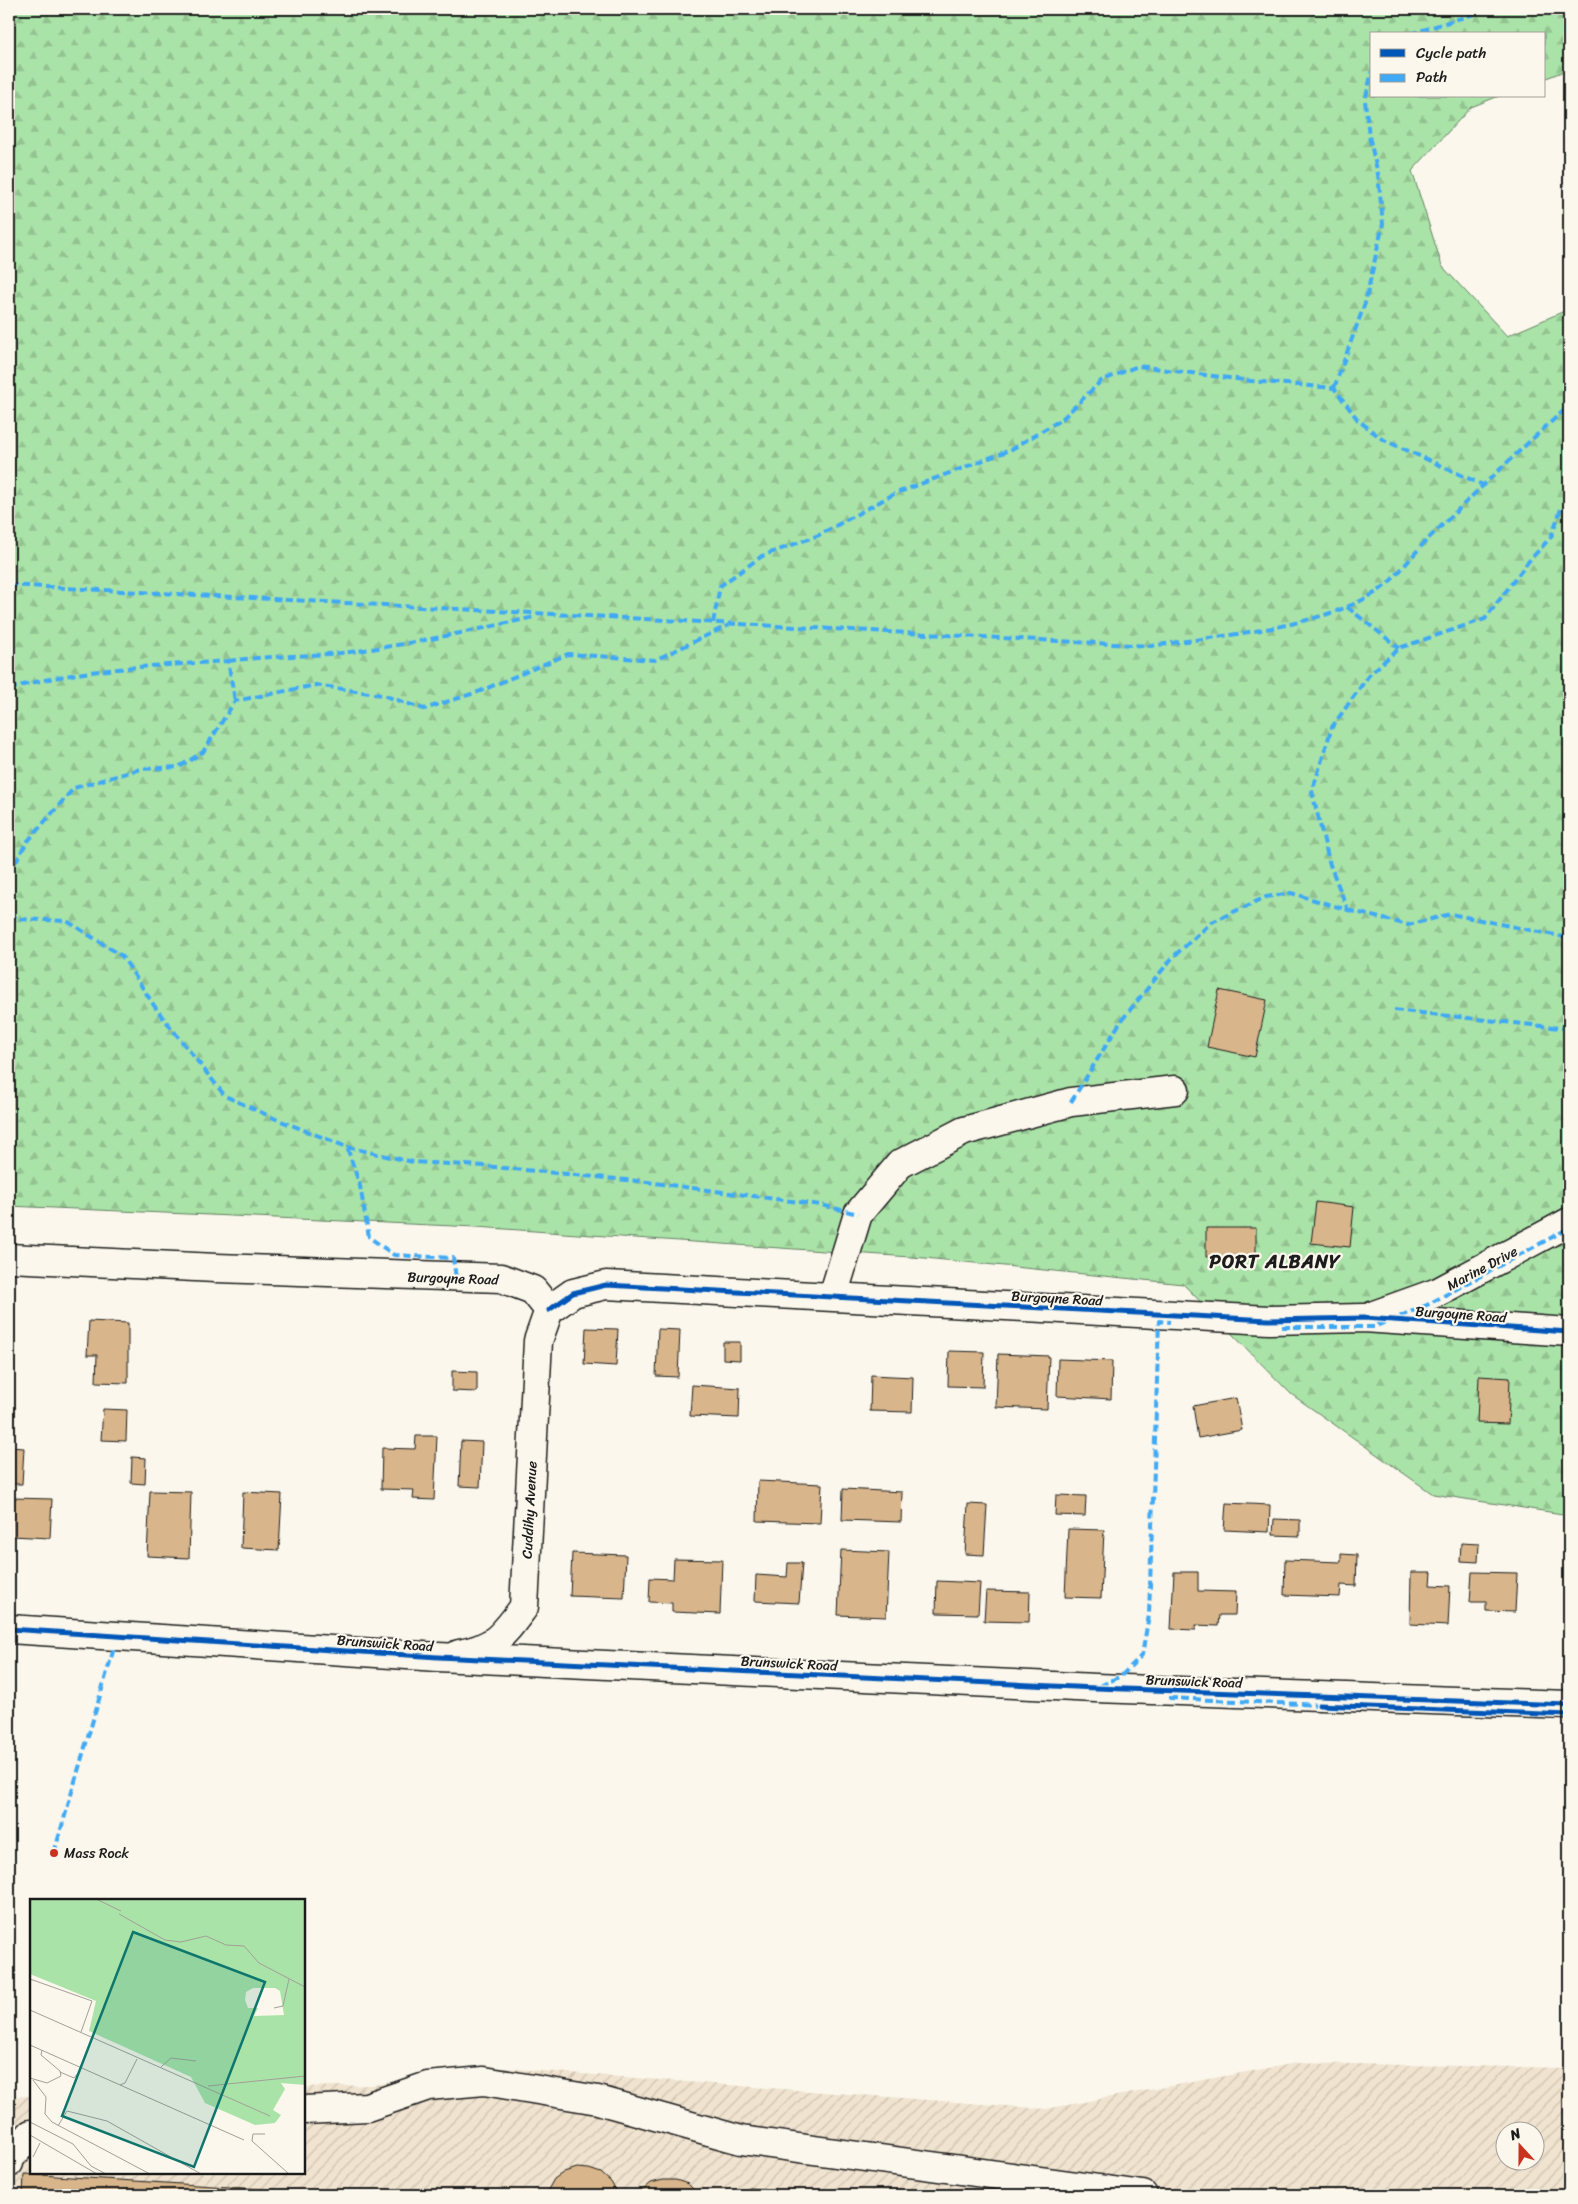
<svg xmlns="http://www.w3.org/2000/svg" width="1578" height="2204" font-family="Sriracha,sans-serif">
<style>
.industrial{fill:url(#industrial-furrows);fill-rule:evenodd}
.forest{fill:url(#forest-firs);stroke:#638062}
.building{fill:#d8b58a;stroke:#1c1c1c}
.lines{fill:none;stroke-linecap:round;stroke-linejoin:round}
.minor-casing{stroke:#1c1c1c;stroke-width:31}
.minor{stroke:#fbf7ec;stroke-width:28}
.quiet{stroke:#3fa9f5;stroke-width:4;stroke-dasharray:8 4;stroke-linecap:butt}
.cycleway-casing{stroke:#fbf7ec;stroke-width:8}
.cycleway{stroke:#0057b8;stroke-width:5}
.poi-dot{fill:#c8321e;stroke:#fbf7ec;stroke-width:2}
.labels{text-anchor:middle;stroke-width:4.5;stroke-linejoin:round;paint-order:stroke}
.street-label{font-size:14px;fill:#1c1c1c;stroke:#fbf7ec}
.poi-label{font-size:14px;fill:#1c1c1c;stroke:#fbf7ec;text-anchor:start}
.district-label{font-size:19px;font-weight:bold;letter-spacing:1px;fill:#1c1c1c;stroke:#fbf7ec}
.inset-road{fill:none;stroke:#a29f99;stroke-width:1}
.view{fill:#0f766e;fill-opacity:0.15;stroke:#0f766e;stroke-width:2.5}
.inset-edge{fill:none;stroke:#1c1c1c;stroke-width:2.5}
</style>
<defs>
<pattern id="industrial-furrows" width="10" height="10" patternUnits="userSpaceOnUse" patternTransform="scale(1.25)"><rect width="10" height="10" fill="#f0e3cf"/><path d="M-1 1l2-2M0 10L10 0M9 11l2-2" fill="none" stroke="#cdc2b1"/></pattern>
<pattern id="forest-firs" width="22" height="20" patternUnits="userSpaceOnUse" patternTransform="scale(1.25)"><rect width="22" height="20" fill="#aae3a8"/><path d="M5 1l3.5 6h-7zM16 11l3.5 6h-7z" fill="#92c290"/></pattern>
</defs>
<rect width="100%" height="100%" fill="#fbf7ec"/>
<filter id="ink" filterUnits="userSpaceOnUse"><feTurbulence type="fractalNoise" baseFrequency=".02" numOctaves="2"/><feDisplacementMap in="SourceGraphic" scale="10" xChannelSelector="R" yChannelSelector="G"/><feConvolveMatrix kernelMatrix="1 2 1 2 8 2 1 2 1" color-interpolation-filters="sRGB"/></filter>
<g filter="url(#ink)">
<!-- industrial -->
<path class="industrial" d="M 1296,2063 L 1569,2068 L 1569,2195 L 9,2195 L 9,2097 L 31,2096 L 31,2173 L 304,2173 L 304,2087 L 373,2085 L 503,2068 L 1046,2109 ZM 1506,2132 L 1536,2132 L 1536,2162 L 1506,2162 Z"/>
<!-- forest -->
<path class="forest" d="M 9,9 L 1569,9 L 1569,69 L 1544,79 L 1544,34 L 1372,34 L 1372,96 L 1499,96 L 1471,107 L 1412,171 L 1442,266 L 1507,336 L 1569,309 L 1569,1515 L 1433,1494 L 1291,1394 L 1183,1284 L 925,1258 L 476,1227 L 9,1206 Z"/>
<!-- building -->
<path class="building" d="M 1219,990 L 1267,1000 L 1255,1057 L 1207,1047 Z
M 1316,1202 L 1354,1207 L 1350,1247 L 1311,1243 Z
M 1206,1228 L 1256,1228 L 1256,1258 L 1206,1257 Z
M 89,1321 L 128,1323 L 128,1383 L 96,1382 L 97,1355 L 87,1355 Z
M 586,1328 L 618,1329 L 616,1366 L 584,1364 Z
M 658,1329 L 680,1330 L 678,1377 L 656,1376 Z
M 723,1342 L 740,1342 L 740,1360 L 723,1359 Z
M 949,1351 L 984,1352 L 983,1387 L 948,1386 Z
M 998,1354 L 1049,1356 L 1047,1409 L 996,1407 Z
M 1058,1359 L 1112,1361 L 1111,1399 L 1057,1396 Z
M 452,1371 L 477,1372 L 477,1392 L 452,1391 Z
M 871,1375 L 913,1377 L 912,1412 L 870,1411 Z
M 1479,1376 L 1510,1378 L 1508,1424 L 1477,1423 Z
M 692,1385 L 740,1388 L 739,1418 L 690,1416 Z
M 1236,1398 L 1242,1430 L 1198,1438 L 1193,1406 Z
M 103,1409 L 127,1410 L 126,1441 L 101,1440 Z
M 416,1436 L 437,1436 L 434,1500 L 413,1499 L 414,1490 L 381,1489 L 382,1448 L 415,1449 Z
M 461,1441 L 482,1442 L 480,1487 L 459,1486 Z
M 9,1447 L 24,1448 L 22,1484 L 9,1484 Z
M 132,1457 L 146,1458 L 145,1484 L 131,1483 Z
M 758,1481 L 822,1484 L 820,1523 L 757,1521 Z
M 843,1489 L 902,1492 L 901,1522 L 842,1520 Z
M 150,1491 L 191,1492 L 189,1558 L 147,1556 Z
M 243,1492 L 282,1494 L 279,1550 L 241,1548 Z
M 1056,1495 L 1086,1496 L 1085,1516 L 1055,1515 Z
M 13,1498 L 52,1499 L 50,1538 L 12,1536 Z
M 1226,1503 L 1270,1505 L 1269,1532 L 1224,1530 Z
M 968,1504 L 987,1505 L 984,1555 L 965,1554 Z
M 1274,1519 L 1300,1520 L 1300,1536 L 1273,1535 Z
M 1068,1529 L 1104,1530 L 1101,1598 L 1065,1597 Z
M 1461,1543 L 1479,1544 L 1478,1562 L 1460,1561 Z
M 841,1550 L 889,1552 L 886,1617 L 838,1615 Z
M 572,1553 L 626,1555 L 624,1598 L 570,1596 Z
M 1341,1554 L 1357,1555 L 1356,1586 L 1341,1585 L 1340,1597 L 1284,1595 L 1285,1560 L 1341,1562 Z
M 674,1559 L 722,1560 L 720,1614 L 672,1612 L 672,1603 L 649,1602 L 650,1578 L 673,1579 Z
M 788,1563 L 802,1563 L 799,1603 L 755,1601 L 756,1575 L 787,1577 Z
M 1174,1572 L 1198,1572 L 1198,1591 L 1236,1592 L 1235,1615 L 1219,1615 L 1218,1626 L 1196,1625 L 1196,1630 L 1171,1629 Z
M 1411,1572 L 1431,1572 L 1430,1585 L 1450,1586 L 1448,1626 L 1410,1624 Z
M 1472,1572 L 1517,1573 L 1515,1612 L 1486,1611 L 1486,1602 L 1470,1602 Z
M 937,1581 L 980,1583 L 978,1614 L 936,1613 Z
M 986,1591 L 1030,1592 L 1029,1622 L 984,1621 Z
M 577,2168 L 589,2169 L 601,2173 L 611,2182 L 618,2195 L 545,2195 L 554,2179 L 564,2172 Z
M 24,2174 L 323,2193 L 359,2195 L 23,2195 Z
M 663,2180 L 676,2180 L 688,2184 L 699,2195 L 637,2195 L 651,2183 Z
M 750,2188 L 763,2189 L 777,2195 L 733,2195 Z"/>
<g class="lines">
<!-- minor casing -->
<g class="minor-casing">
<path id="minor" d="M 9,1258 L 216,1268 L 501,1278 L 533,1290 L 549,1310
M 833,1296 L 858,1214 L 900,1164 L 964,1131 L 1071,1102 L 1175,1090
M 549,1310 L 573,1293 L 606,1285 L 1269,1320 L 1364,1318 L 1569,1332
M 1374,1315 L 1438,1292 L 1569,1222
M 9,1629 L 438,1657 L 1096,1688 L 1569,1705
M 459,1654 C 495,1648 503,1635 524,1607 L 538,1341 L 549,1310
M 304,2110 L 367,2107 L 428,2086 L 484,2081 L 598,2100 L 741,2140 L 1143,2195
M 9,2163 L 10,2158 L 31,2134"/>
</g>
<!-- minor -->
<use href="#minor" class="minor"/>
<!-- quiet -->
<path class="quiet" d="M 1410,34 L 1490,9
M 1334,388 L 1365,303 L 1383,224 L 1378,174 L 1369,136 L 1365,101 L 1372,71
M 9,585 L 1151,646 C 1217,636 1322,628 1378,591 C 1393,582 1414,553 1428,539 C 1474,494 1520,449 1569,406
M 1347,607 L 1399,648
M 713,623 L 720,586 L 762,556 L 819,535 L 894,494 L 1010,450 L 1062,419 L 1101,381 L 1138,366 L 1251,381 L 1334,388 L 1358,420 L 1382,439 L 1483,485
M 228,661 C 271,655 314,657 357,651 C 417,643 476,630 534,617
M 9,689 C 79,668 155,666 228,661 L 235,701
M 9,873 L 27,842 L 74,788 L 141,769 L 179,767 L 203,752 L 235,701 L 316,685 L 382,695 L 424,709 L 478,692 L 568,654 L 655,660 L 729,625
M 1348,910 L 1408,925 L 1451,914 L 1569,938
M 9,914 L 18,919 L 67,921 L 122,956 L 157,1010 L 225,1096 L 276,1119 L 347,1147 L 360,1186 L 369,1237 L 394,1255 L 453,1258 L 456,1278
M 1394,1010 L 1569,1029
M 1071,1102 L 1121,1021 L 1173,957 L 1212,922 L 1266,897 L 1291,893 L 1348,910 L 1330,865 L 1312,792 L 1332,727 L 1369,675 L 1399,648 L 1485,619 L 1528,562 L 1551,537 L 1561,509 L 1569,508
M 347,1147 L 413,1162 L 484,1166 L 647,1182 L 821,1205 L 858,1214
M 1282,1327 L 1374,1327 L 1427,1305 L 1569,1228
M 1100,1686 L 1121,1676 L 1142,1655 L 1149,1615 L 1159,1321 L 1170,1322
M 1169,1698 L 1322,1705
M 54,1853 L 114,1648"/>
<!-- cycleway casing -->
<g class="cycleway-casing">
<path id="cycleway" d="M 549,1310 L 573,1293 L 606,1285 L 1269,1320 L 1364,1318 L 1569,1332
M 9,1629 L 438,1657 L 1096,1688 L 1569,1705
M 1319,1705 L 1569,1715"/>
</g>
<!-- cycleway -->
<use href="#cycleway" class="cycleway"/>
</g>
</g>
<!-- markers -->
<circle class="poi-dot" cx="54" cy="1853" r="5"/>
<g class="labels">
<!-- street labels -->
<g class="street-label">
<text transform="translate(1482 1268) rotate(-28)" y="5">Marine Drive</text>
<text transform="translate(453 1278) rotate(2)" y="5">Burgoyne Road</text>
<text transform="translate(1057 1298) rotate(3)" y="5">Burgoyne Road</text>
<text transform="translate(1461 1314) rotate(4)" y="5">Burgoyne Road</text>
<text transform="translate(529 1510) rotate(-87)" y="5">Cuddihy Avenue</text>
<text transform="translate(385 1643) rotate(4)" y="5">Brunswick Road</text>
<text transform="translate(789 1663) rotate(3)" y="5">Brunswick Road</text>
<text transform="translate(1194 1681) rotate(2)" y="5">Brunswick Road</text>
</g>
<!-- poi labels -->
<g class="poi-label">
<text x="64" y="1858">Mass Rock</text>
</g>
<!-- district labels -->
<g class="district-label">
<text x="1275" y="1268">PORT ALBANY</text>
</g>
</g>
<!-- overview -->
<g transform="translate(30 1899)">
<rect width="275" height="275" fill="#fbf7ec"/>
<path d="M 0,0 L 275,0 L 275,186 L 251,184 L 255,190 L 243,211 L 251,216 L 245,224 L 225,226 L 175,204 L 161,178 L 59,132 L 66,102 L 0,75 ZM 223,89 L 245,89 L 250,92 L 254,116 L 224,117 L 228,109 L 218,109 L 215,101 L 216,93 Z" fill="#aae3a8" fill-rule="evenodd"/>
<path class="inset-road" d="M 66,0 L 91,12M 89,15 L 135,41 L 151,43 L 176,37 L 196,46 L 214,47 L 229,64 L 275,88M 0,80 L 62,102 L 51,133M 244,109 L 253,107 L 259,80M 0,111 L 240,217M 0,146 L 214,241M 131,168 L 141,159 L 166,162M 30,173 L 44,179 L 48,174M 0,179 L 17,184 L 31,177 L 30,172 L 11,156 L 12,151M 3,181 L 16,198 L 15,215 L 22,223 L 120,275M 90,186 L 95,184 L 107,160M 178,187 L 275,177M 0,223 L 43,245 L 61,267 L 76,275M 28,227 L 37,212 L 77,222 L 171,275M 235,235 L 223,235 L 222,242 L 259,275M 0,236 L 67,275M 3,258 L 10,244"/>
<path class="view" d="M 103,33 L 235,83 L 164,268 L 32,217 Z"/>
<rect width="275" height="275" class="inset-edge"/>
</g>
<!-- margin -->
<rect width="1578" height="2204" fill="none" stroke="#fbf7ec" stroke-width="30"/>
<rect x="15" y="15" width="1548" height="2174" fill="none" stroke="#1c1c1c" stroke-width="2" filter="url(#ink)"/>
<!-- legend -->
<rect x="1370" y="32" width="175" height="65" fill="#fbf7ec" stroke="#a29f99"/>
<rect x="1380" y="49" width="25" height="8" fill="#0057b8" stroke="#a29f99"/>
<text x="1416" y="58" font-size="15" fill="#1c1c1c">Cycle path</text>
<rect x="1380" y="74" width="25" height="8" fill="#3fa9f5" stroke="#a29f99"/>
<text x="1416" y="82" font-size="15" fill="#1c1c1c">Path</text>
<!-- north arrow -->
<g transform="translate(1520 2146) rotate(339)"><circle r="24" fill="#fbf7ec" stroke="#a29f99"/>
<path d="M0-4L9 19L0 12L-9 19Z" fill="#c8321e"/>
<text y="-8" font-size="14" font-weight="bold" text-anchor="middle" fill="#1c1c1c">N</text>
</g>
</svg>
